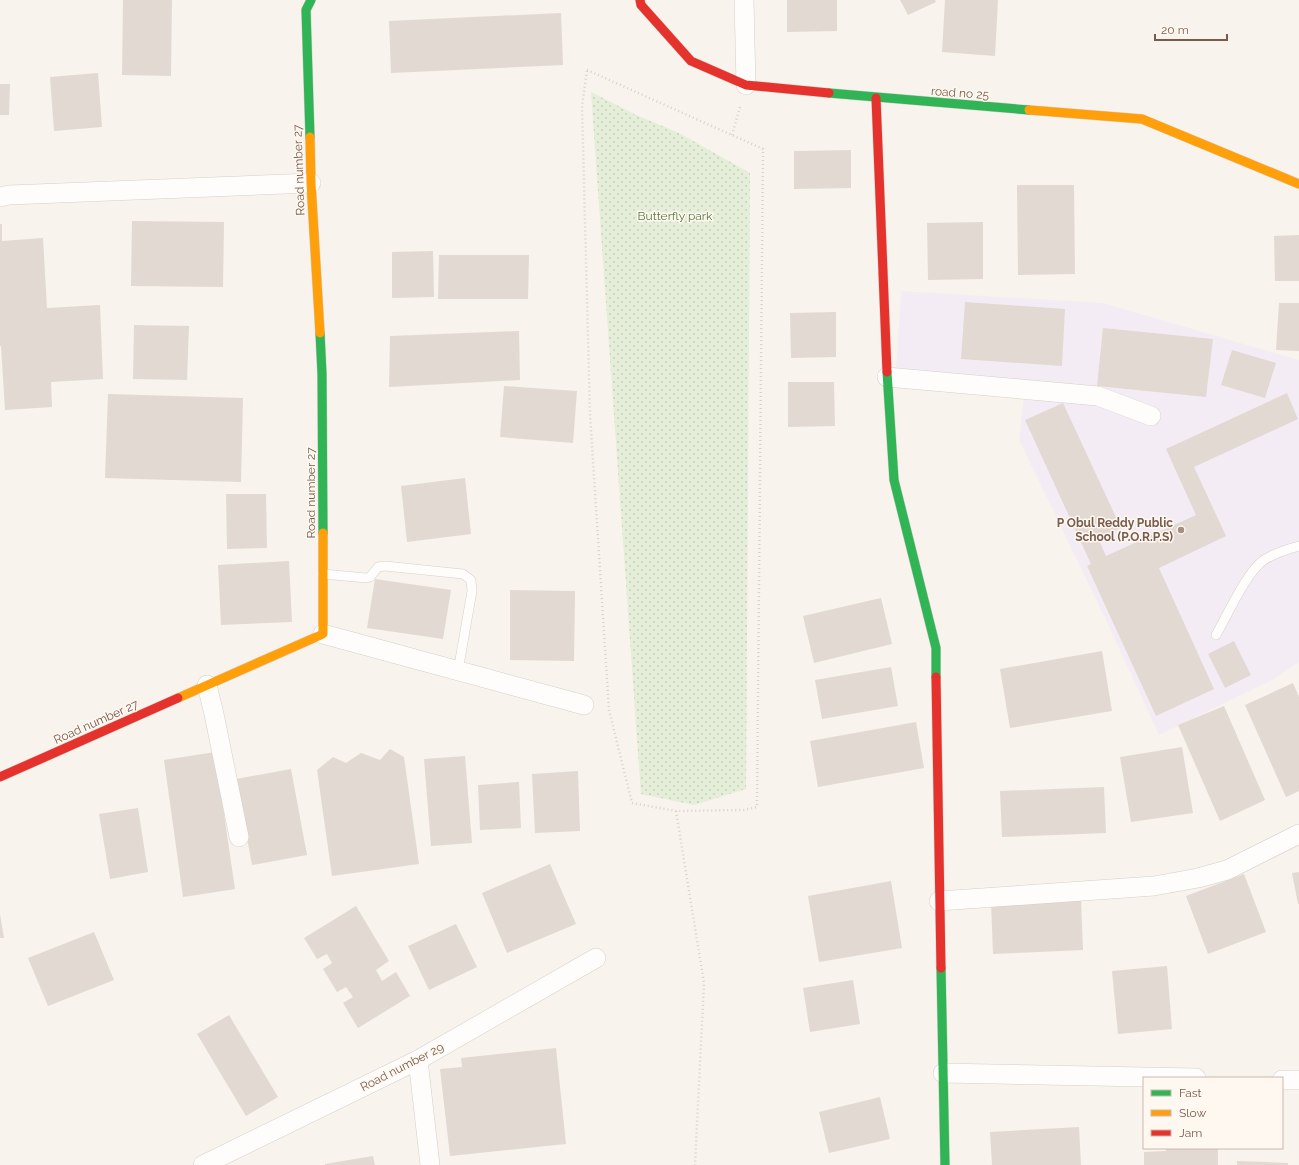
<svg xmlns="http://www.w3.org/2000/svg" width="1299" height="1165" font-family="Raleway,sans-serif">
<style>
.education{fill:#f4ecf4}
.park{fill:url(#park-dots)}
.building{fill:#e2d9d2}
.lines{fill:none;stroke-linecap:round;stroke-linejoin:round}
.lane-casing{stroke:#d5cfc8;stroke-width:10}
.street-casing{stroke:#d5cfc8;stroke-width:20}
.fast-casing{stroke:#d8d0ca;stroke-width:10}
.slow-casing{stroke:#d8d0ca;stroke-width:10}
.jam-casing{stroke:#d8d0ca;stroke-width:10}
.path{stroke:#d8d1cd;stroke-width:2.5;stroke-dasharray:1 3;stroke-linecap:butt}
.lane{stroke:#fefdfc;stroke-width:9}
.street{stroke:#fefdfc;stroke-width:19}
.fast{stroke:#30b455;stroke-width:9}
.slow{stroke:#ff9f0a;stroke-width:9}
.jam{stroke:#e5322d;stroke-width:9}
.poi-dot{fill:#a49085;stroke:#fff8f0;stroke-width:1.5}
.labels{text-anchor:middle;stroke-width:3;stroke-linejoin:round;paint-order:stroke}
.street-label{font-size:12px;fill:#775b4d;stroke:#fff8f0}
.park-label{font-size:12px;fill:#567c44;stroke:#fff8f0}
.poi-label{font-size:12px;font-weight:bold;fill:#775b4d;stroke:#fff8f0;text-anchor:end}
</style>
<defs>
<pattern id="park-dots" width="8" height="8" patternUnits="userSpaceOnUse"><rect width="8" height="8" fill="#e5eed8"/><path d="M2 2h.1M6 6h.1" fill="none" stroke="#c8cebb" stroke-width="1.8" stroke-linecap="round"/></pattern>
</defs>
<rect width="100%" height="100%" fill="#f8f3ed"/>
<!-- education -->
<path class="education" d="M 901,291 L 1103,303 L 1299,360 L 1299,662 L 1272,680 L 1159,735 L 1106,620 L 1019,440 L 1024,397 L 896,371 Z"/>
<!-- park -->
<path class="park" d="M 591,92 L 634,114 L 679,133 L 750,173 L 746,789 L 694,805 L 641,794 Z"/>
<!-- building -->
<path class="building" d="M 123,0 L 172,0 L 171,76 L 122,75 Z
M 787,0 L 837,0 L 837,31 L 787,32 Z
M 900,0 L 935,0 L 936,2 L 908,15 Z
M 945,0 L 998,0 L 995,56 L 942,52 Z
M 561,13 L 563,65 L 391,73 L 389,21 Z
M 98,73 L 102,127 L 54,131 L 50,77 Z
M 0,84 L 10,84 L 9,115 L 0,115 Z
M 851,150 L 851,188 L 794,189 L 794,151 Z
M 1017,185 L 1074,185 L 1075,274 L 1018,275 Z
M 132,221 L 224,222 L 223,287 L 131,286 Z
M 983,222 L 983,279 L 928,280 L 927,223 Z
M 0,224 L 2,224 L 2,241 L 43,238 L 47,308 L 100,305 L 103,379 L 51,382 L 52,407 L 5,410 L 1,346 L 0,346 Z
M 1299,235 L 1299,281 L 1275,281 L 1274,236 Z
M 433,251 L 434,297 L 392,298 L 392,252 Z
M 439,255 L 529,255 L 528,299 L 438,299 Z
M 965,302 L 1065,309 L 1062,366 L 961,359 Z
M 1279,303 L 1299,303 L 1299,351 L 1276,350 Z
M 836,312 L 836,357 L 791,358 L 790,313 Z
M 134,325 L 189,326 L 187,380 L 133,379 Z
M 1103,328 L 1213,339 L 1206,397 L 1097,386 Z
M 519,331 L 520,380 L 389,387 L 390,336 Z
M 1232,350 L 1276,363 L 1265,398 L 1221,385 Z
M 788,382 L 834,382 L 835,426 L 788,427 Z
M 504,386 L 577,391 L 573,443 L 500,437 Z
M 1287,393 L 1298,419 L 1194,467 L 1226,536 L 1159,568 L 1214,689 L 1156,716 L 1087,566 L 1091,564 L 1025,420 L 1063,403 L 1121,528 L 1098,538 L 1106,556 L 1196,515 L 1166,449 Z
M 108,394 L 243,398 L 241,482 L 105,478 Z
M 465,478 L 471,534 L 407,542 L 401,486 Z
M 226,494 L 266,494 L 267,548 L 227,549 Z
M 289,561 L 292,622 L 221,625 L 218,565 Z
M 375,579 L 451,590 L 443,639 L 367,628 Z
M 510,590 L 575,591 L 574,661 L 510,660 Z
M 881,598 L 892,644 L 814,663 L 803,616 Z
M 1234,641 L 1251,675 L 1225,688 L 1208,654 Z
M 1102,651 L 1112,711 L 1010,728 L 1000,669 Z
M 891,667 L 898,706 L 822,719 L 815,680 Z
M 1293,683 L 1299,697 L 1299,791 L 1286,797 L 1245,705 Z
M 1224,706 L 1265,800 L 1220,821 L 1178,725 Z
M 916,722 L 924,768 L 818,787 L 810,741 Z
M 1182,747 L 1193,813 L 1131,822 L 1120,757 Z
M 390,749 L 404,757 L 419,864 L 332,876 L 317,770 L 333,757 L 346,763 L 361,753 L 380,760 Z
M 215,752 L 235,889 L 183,897 L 164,760 Z
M 465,756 L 472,843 L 431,846 L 424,759 Z
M 291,769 L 307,855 L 252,865 L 236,779 Z
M 578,771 L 580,831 L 535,833 L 532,774 Z
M 519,782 L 521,828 L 480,830 L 478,785 Z
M 1104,787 L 1106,833 L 1002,837 L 1000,791 Z
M 138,808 L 148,872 L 110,879 L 99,814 Z
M 550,864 L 576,924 L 507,953 L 482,893 Z
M 1299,872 L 1299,904 L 1298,904 L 1292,873 Z
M 1244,874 L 1266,932 L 1208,954 L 1186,896 Z
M 891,881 L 902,948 L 819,962 L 808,896 Z
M 1081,899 L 1083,950 L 993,954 L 991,903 Z
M 356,906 L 389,961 L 376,970 L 382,981 L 396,972 L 410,996 L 358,1028 L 343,1003 L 353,997 L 346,987 L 337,992 L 323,969 L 332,963 L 327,954 L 317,959 L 304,938 Z
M 0,914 L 4,938 L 0,938 Z
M 456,924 L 477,967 L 429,990 L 408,946 Z
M 94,932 L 114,980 L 48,1006 L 28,958 Z
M 1167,966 L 1172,1029 L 1118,1034 L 1112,971 Z
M 853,980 L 860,1024 L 810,1032 L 803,988 Z
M 229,1015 L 278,1097 L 246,1116 L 197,1034 Z
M 556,1048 L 566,1144 L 450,1156 L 440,1069 L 462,1067 L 461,1058 Z
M 880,1097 L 890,1139 L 829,1153 L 819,1112 Z
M 1079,1127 L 1081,1165 L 992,1165 L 990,1132 Z
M 1166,1148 L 1218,1148 L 1218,1165 L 1144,1165 L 1144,1152 L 1166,1151 Z
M 373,1156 L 375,1165 L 325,1165 L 325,1164 Z
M 1237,1161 L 1288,1163 L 1288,1165 L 1237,1165 Z"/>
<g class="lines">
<!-- lane casing -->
<g class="lane-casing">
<path id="lane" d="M 323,574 L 366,578 L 370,577 L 378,567 L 385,566 L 463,574 L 471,580 L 472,591 L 458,671
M 1216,635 C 1227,616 1247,571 1264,560 C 1275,553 1287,549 1299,546"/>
</g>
<!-- street casing -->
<g class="street-casing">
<path id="street" d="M 744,0 L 746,85
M 0,197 L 9,195 L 311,183
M 887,377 L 1098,396 L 1151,416
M 323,634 L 584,705
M 207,685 L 214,714 L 239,837
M 939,901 L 1154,886 L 1198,878 L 1227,870 L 1299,834
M 418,1060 L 430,1165
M 943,1073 L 1196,1078
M 1282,1080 L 1299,1080
M 203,1165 L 418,1060 L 596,958"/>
</g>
<!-- fast casing -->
<g class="fast-casing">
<path id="fast" d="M 829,93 L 1029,110
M 310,137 L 306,10 L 311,0
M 320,333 L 322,374 L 323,533
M 887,372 L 894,480 L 936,648 L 936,677
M 941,968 L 945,1165"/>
</g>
<!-- slow casing -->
<g class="slow-casing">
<path id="slow" d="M 1029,110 L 1142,119 L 1299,184
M 310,137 L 311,183 L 320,333
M 178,698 L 323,634 L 323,533"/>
</g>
<!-- jam casing -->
<g class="jam-casing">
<path id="jam" d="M 640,0 L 641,5 L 691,61 L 746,85 L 829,93
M 876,98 L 887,372
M 936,677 L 941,968
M 0,777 L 178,698"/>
</g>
<!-- path -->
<path class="path" d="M 587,70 L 763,149 L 757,807 L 744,810 L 676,811 L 632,803 L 609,710 L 590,414 L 582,106 Z
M 732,135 L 740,107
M 676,811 L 704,983 L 695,1165"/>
<!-- lane -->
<use href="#lane" class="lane"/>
<!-- street -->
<use href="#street" class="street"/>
<!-- fast -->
<use href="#fast" class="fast"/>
<!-- slow -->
<use href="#slow" class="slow"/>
<!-- jam -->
<use href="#jam" class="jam"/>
</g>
<!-- markers -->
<circle class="poi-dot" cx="1181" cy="530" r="4"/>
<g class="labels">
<!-- street labels -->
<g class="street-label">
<text transform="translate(960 93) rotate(4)" y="4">road no 25</text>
<text transform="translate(299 170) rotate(-92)" y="4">Road number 27</text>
<text transform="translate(311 493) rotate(-90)" y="4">Road number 27</text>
<text transform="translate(96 722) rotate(-24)" y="4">Road number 27</text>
<text transform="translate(402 1067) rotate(-27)" y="4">Road number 29</text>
</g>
<!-- park labels -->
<g class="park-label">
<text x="675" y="220">Butterfly park</text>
</g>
<!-- poi labels -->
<g class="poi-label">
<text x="1173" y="527">P Obul Reddy Public<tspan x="1173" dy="14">School (P.O.R.P.S)</tspan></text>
</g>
</g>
<!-- legend -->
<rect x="1143" y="1077" width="140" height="72" fill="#fff8f0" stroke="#c9b9af"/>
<rect x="1151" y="1090" width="20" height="6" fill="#30b455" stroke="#c9b9af"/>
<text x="1179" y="1097" font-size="12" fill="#775b4d">Fast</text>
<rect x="1151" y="1110" width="20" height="6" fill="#ff9f0a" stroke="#c9b9af"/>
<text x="1179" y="1117" font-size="12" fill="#775b4d">Slow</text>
<rect x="1151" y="1130" width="20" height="6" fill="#e5322d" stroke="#c9b9af"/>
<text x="1179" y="1137" font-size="12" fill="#775b4d">Jam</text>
<!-- scale -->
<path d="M1155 34v6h72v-6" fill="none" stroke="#775b4d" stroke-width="2"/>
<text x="1161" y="34" font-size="12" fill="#775b4d" stroke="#fff8f0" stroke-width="3" paint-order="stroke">20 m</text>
</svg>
